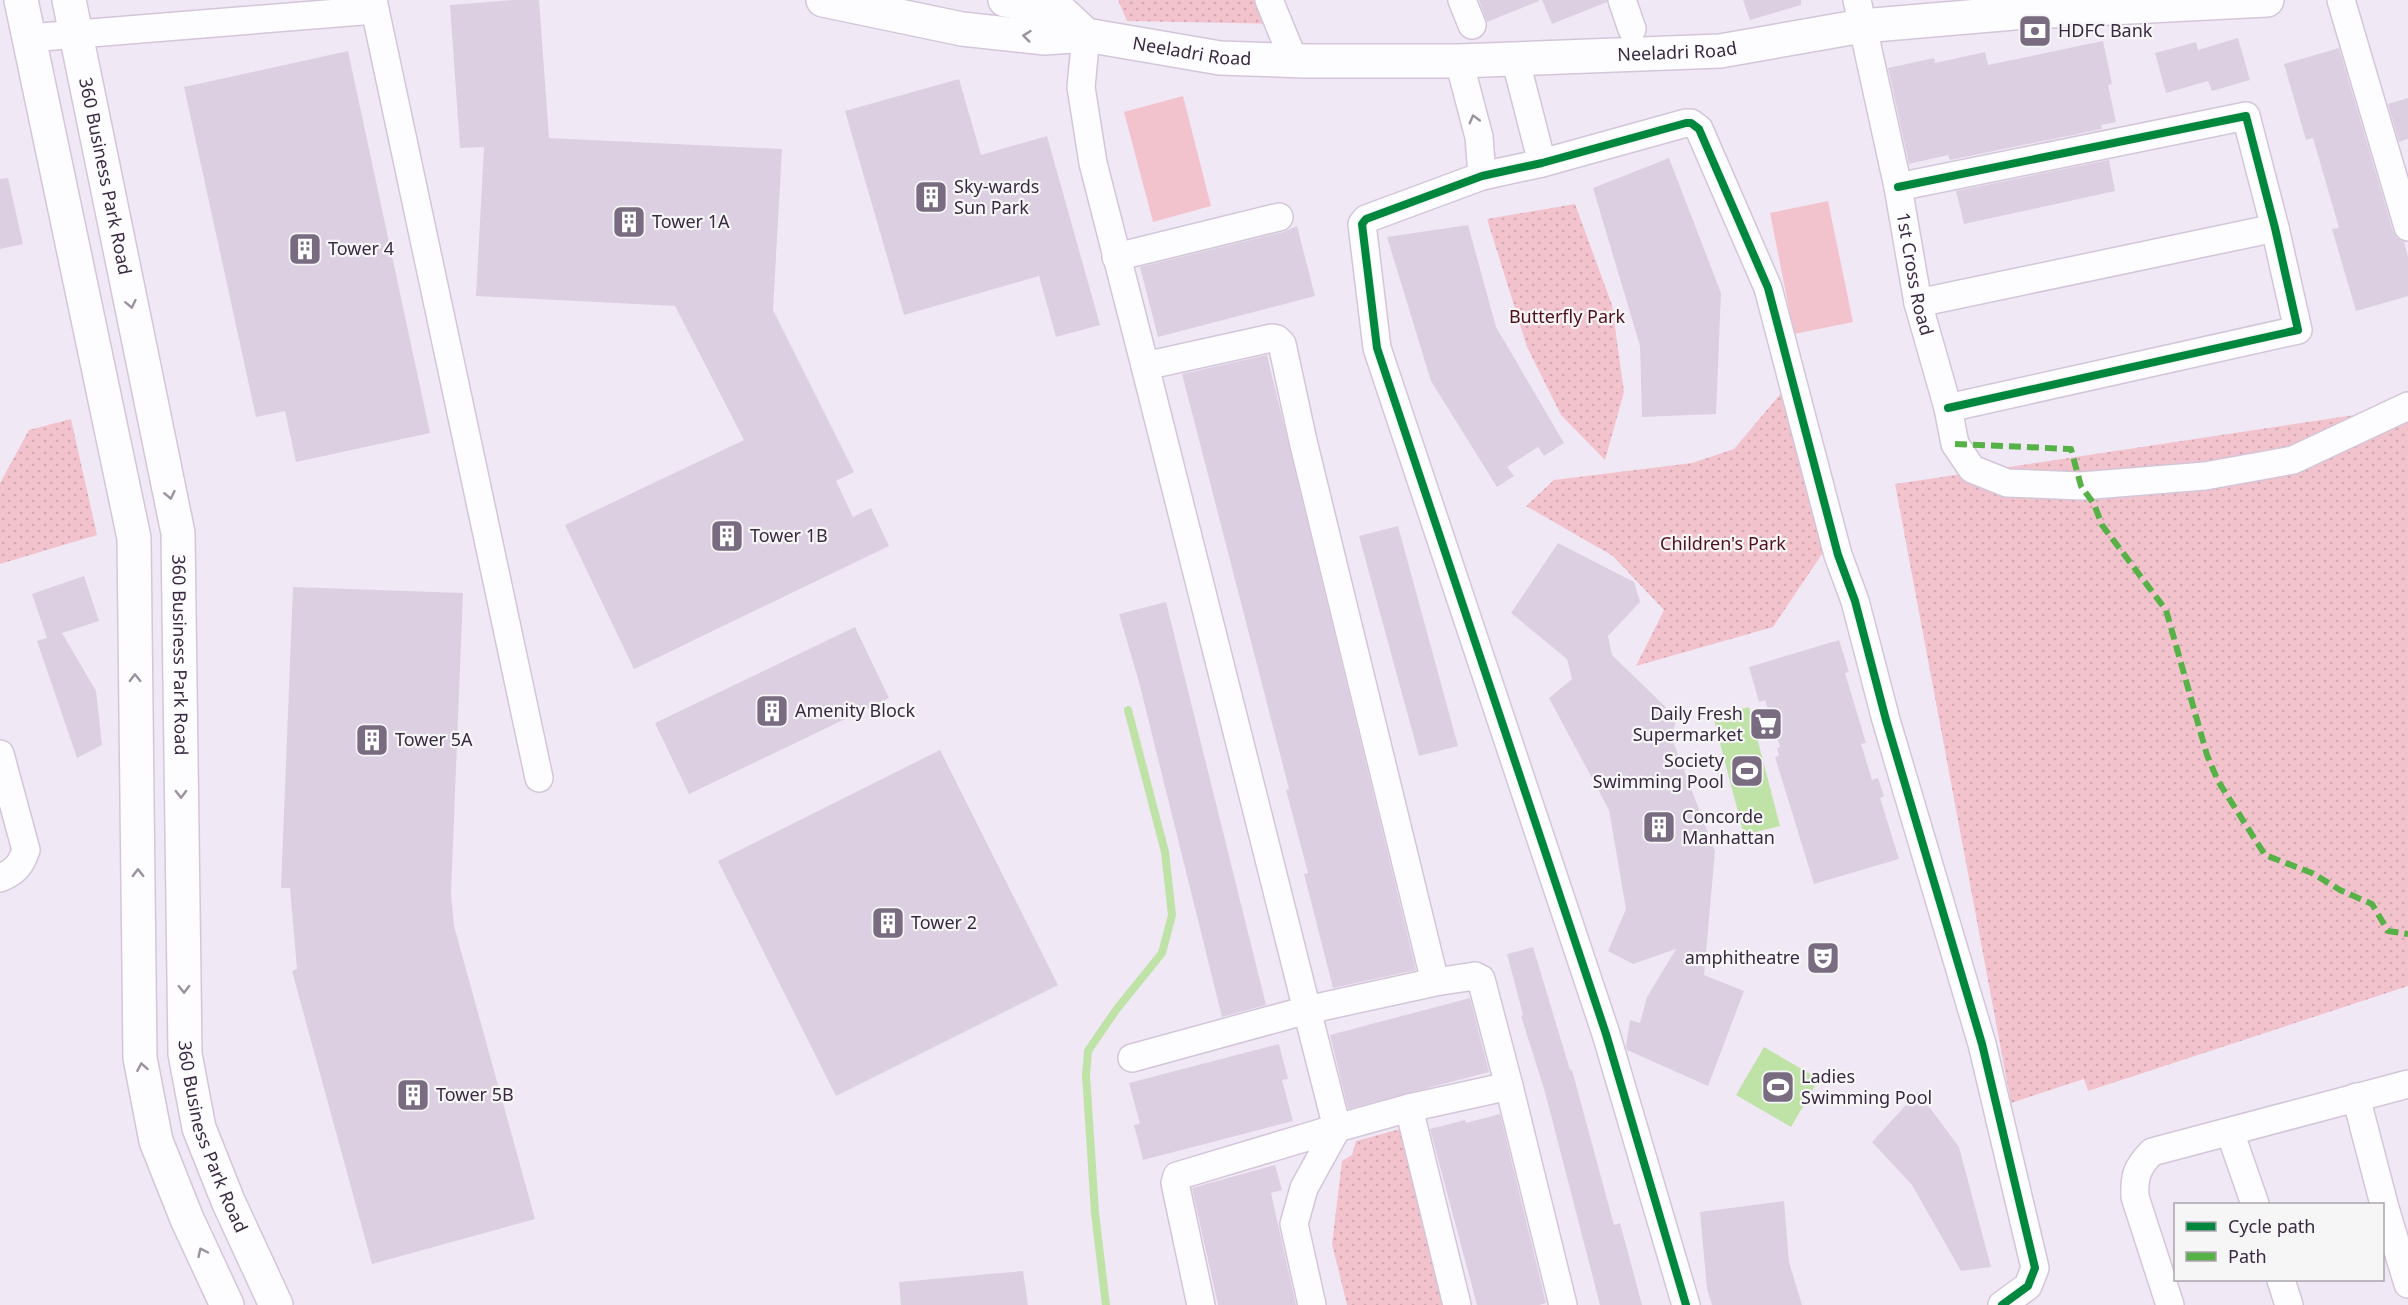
<svg xmlns="http://www.w3.org/2000/svg" width="2408" height="1305" font-family="'Noto Sans',sans-serif">
<style>
.grass{fill:url(#grass-dots)}
.pitch{fill:#f3c3cd}
.water{fill:#bfe2a6}
.lines{fill:none;stroke-linecap:round;stroke-linejoin:round}
.stream{stroke:#bfe2a6;stroke-width:8}
.building{fill:#dccfe2}
.minor-casing{stroke:#d3c6d9;stroke-width:30}
.secondary-casing{stroke:#d3c6d9;stroke-width:36}
.minor{stroke:#fdfcfe;stroke-width:27}
.secondary{stroke:#fdfcfe;stroke-width:33}
.quiet{stroke:#56b247;stroke-width:6;stroke-dasharray:12 6;stroke-linecap:butt}
.cycleway-casing{stroke:#f6f6f6;stroke-width:11}
.cycleway{stroke:#00873e;stroke-width:8}
.oneway{stroke:#9b92a0}
.labels{text-anchor:middle;stroke-width:4.5;stroke-linejoin:round;paint-order:stroke}
.poi-label{font-size:18px;fill:#392942;stroke:#f6f6f6;text-anchor:start}
.street-label{font-size:18px;fill:#392942;stroke:#f6f6f6}
.park-label{font-size:18px;fill:#500e1c;stroke:#f6f6f6}
</style>
<defs>
<pattern id="grass-dots" width="8" height="8" patternUnits="userSpaceOnUse" patternTransform="scale(1.5)"><rect width="8" height="8" fill="#f3c3cd"/><path d="M2 2h.1M6 6h.1" fill="none" stroke="#d1a8b1" stroke-width="1.8" stroke-linecap="round"/></pattern>
</defs>
<rect width="100%" height="100%" fill="#f1e8f6"/>
<!-- grass -->
<path class="grass" d="M 1118,0 L 1271,0 L 1282,24 L 1127,21 Z
M 1575,204 L 1612,305 L 1624,392 L 1605,460 L 1561,415 L 1527,347 L 1487,219 Z
M 1782,392 L 1824,551 L 1773,627 L 1636,666 L 1664,610 L 1613,556 L 1526,506 L 1554,480 L 1692,463 L 1734,449 Z
M 2408,407 L 2408,986 L 2088,1091 L 2084,1079 L 2011,1103 L 1895,484 Z
M 71,419 L 97,535 L 0,564 L 0,483 L 29,430 Z
M 1404,1128 L 1448,1305 L 1347,1305 L 1332,1244 L 1342,1161 L 1352,1155 L 1356,1141 Z"/>
<!-- pitch -->
<path class="pitch" d="M 1183,96 L 1211,206 L 1153,222 L 1124,112 Z
M 1828,201 L 1853,322 L 1794,334 L 1770,213 Z"/>
<!-- water -->
<path class="water" d="M 1749,707 L 1780,826 L 1744,835 L 1713,716 Z
M 1764,1047 L 1819,1079 L 1791,1127 L 1736,1095 Z"/>
<g class="lines">
<!-- stream -->
<path class="stream" d="M 1106,1305 L 1095,1213 L 1086,1075 L 1088,1051 L 1116,1010 L 1162,953 L 1172,915 L 1165,852 L 1128,710"/>
</g>
<!-- building -->
<path class="building" d="M 514,0 L 539,0 L 549,138 L 782,149 L 773,310 L 854,472 L 836,481 L 853,517 L 871,508 L 889,546 L 634,669 L 565,525 L 744,440 L 675,306 L 476,296 L 484,147 L 460,148 L 450,5 Z
M 1479,0 L 1539,0 L 1539,1 L 1487,22 Z
M 1542,0 L 1607,0 L 1607,2 L 1552,24 Z
M 1743,0 L 1801,0 L 1801,5 L 1750,20 Z
M 2238,38 L 2250,80 L 2212,91 L 2208,81 L 2166,93 L 2155,53 L 2196,42 L 2198,50 Z
M 2103,41 L 2112,84 L 2108,85 L 2116,122 L 2101,125 L 2102,129 L 1950,160 L 1948,155 L 1909,164 L 1888,68 L 1934,58 L 1935,63 L 1985,52 L 1988,65 Z
M 2339,48 L 2393,231 L 2397,238 L 2404,242 L 2408,257 L 2408,296 L 2356,311 L 2332,229 L 2339,228 L 2313,138 L 2306,140 L 2284,64 Z
M 348,51 L 430,433 L 296,462 L 285,411 L 256,417 L 184,87 Z
M 959,79 L 981,155 L 1047,136 L 1100,325 L 1056,337 L 1039,276 L 904,315 L 845,111 Z
M 2408,98 L 2408,139 L 2399,142 L 2388,104 Z
M 1669,158 L 1721,293 L 1716,414 L 1642,417 L 1640,346 L 1593,188 Z
M 2109,160 L 2115,191 L 1964,224 L 1956,191 Z
M 8,178 L 23,244 L 0,249 L 0,179 Z
M 1468,225 L 1496,327 L 1564,443 L 1544,456 L 1538,447 L 1507,467 L 1514,476 L 1497,487 L 1431,381 L 1387,237 Z
M 1297,226 L 1315,296 L 1158,337 L 1140,267 L 1283,232 Z
M 1267,355 L 1416,970 L 1333,988 L 1304,874 L 1308,873 L 1286,790 L 1289,789 L 1182,374 Z
M 1398,526 L 1458,746 L 1419,756 L 1359,536 Z
M 1558,543 L 1634,582 L 1640,602 L 1608,636 L 1612,655 L 1677,718 L 1671,736 L 1715,851 L 1704,975 L 1744,991 L 1708,1086 L 1627,1050 L 1626,1046 L 1630,1020 L 1640,1023 L 1647,997 L 1676,949 L 1633,964 L 1608,951 L 1626,909 L 1609,810 L 1549,698 L 1572,679 L 1567,659 L 1511,613 Z
M 84,576 L 99,621 L 62,633 L 96,691 L 102,745 L 77,758 L 37,641 L 47,638 L 32,594 Z
M 293,587 L 463,593 L 451,894 L 454,926 L 535,1219 L 372,1264 L 292,971 L 297,969 L 290,888 L 281,888 Z
M 1166,602 L 1266,1005 L 1222,1017 L 1139,682 L 1119,614 Z
M 855,627 L 889,698 L 689,794 L 655,723 Z
M 1839,640 L 1849,672 L 1845,673 L 1866,743 L 1861,744 L 1872,780 L 1878,778 L 1884,796 L 1880,798 L 1899,859 L 1814,884 L 1775,757 L 1779,756 L 1777,748 L 1780,747 L 1765,700 L 1759,702 L 1749,667 Z
M 940,750 L 1058,985 L 836,1096 L 718,861 Z
M 1533,947 L 1570,1070 L 1572,1070 L 1614,1225 L 1620,1223 L 1642,1305 L 1600,1305 L 1545,1092 L 1521,1016 L 1523,1015 L 1507,954 Z
M 1470,998 L 1489,1072 L 1348,1109 L 1330,1035 Z
M 1279,1044 L 1288,1079 L 1282,1080 L 1293,1121 L 1143,1160 L 1134,1125 L 1140,1124 L 1129,1083 Z
M 1918,1092 L 1959,1147 L 1991,1267 L 1961,1271 L 1912,1185 L 1872,1142 Z
M 1500,1114 L 1546,1303 L 1539,1305 L 1477,1305 L 1430,1129 L 1465,1120 L 1466,1123 Z
M 1275,1165 L 1282,1190 L 1271,1193 L 1296,1305 L 1218,1305 L 1192,1188 Z
M 1784,1201 L 1789,1262 L 1802,1305 L 1712,1305 L 1707,1289 L 1700,1212 Z
M 1023,1271 L 1028,1305 L 901,1305 L 899,1282 Z"/>
<g class="lines">
<!-- minor casing -->
<g class="minor-casing">
<g id="minor">
<path d="M 373,0 L 539,778"/>
<path d="M 1269,0 L 1294,61"/>
<path d="M 1462,0 L 1472,25"/>
<path d="M 1622,0 L 1632,29"/>
<path id="s1" d="M 1857,0 L 1898,187 L 1918,303 L 1948,408 L 1955,444 L 1972,469 L 2007,483 L 2081,486 L 2205,476 L 2293,460 L 2408,406"/>
<path d="M 2341,0 L 2408,227"/>
<path d="M 1086,35 L 1081,87 L 1093,163 L 1145,366 L 1272,338 L 1277,339 L 1282,344 L 1303,441 L 1435,982 L 1475,976 L 1481,979 L 1509,1086 L 1409,1108 L 1337,1128 L 1307,1010 L 1435,982"/>
<path d="M 29,38 L 375,10"/>
<path d="M 1515,58 L 1542,163"/>
<path d="M 1459,61 L 1479,137 L 1482,176"/>
<path d="M 1898,187 L 2246,116 L 2275,228 L 2298,330 L 1948,408"/>
<path d="M 1116,257 L 1279,217"/>
<path d="M 1918,303 L 2275,228"/>
<path d="M 0,754 L 26,850 C 21,865 15,872 0,878"/>
<path d="M 1132,1058 L 1307,1010 L 1145,366"/>
<path d="M 1509,1086 L 1563,1305"/>
<path d="M 2356,1097 L 2385,1208 L 2408,1284"/>
<path d="M 1409,1108 L 1457,1305"/>
<path d="M 2230,1132 L 2255,1204"/>
<path d="M 2281,1280 L 2289,1305"/>
<path d="M 1201,1305 L 1175,1183 L 1177,1176 L 1337,1128 L 1304,1188 L 1294,1224 L 1312,1305"/>
<path d="M 1686,1305 L 1606,1034 L 1377,348 L 1362,224 L 1366,219 L 1482,176 L 1542,163 L 1686,123 L 1691,123 L 1699,129 L 1768,288 L 1838,555 L 1855,601 L 1886,720 L 1982,1044 L 2035,1268 L 2028,1286 L 2002,1305"/>
<path d="M 2170,1305 L 2135,1197 C 2134,1176 2137,1167 2152,1152 L 2408,1084"/>
</g>
</g>
<!-- secondary casing -->
<g class="secondary-casing">
<g id="secondary">
<path d="M 21,0 L 134,538 L 140,1058 L 156,1141 L 187,1219 L 227,1305"/>
<path id="s2" d="M 69,0 L 178,533 L 185,1054 L 199,1128 L 228,1201 L 276,1305"/>
<path id="s3" d="M 823,0 L 962,29 L 1045,38 L 1086,35 L 1220,58 L 1305,61 L 1459,61 L 1720,51 L 1862,26 L 2014,13 L 2267,0"/>
<path d="M 1005,0 L 1059,10 L 1086,35"/>
</g>
</g>
<!-- minor -->
<use href="#minor" class="minor"/>
<!-- secondary -->
<use href="#secondary" class="secondary"/>
<!-- quiet -->
<path class="quiet" d="M 1955,444 L 2071,449 L 2081,486 L 2094,504 L 2102,525 L 2166,610 L 2207,755 L 2218,781 L 2265,855 L 2312,873 L 2340,890 L 2372,904 L 2388,931 L 2408,934"/>
<!-- cycleway casing -->
<g class="cycleway-casing">
<path id="cycleway" d="M 1898,187 L 2246,116 L 2275,228 L 2298,330 L 1948,408
M 1686,1305 L 1606,1034 L 1377,348 L 1362,224 L 1366,219 L 1482,176 L 1542,163 L 1686,123 L 1691,123 L 1699,129 L 1768,288 L 1838,555 L 1855,601 L 1886,720 L 1982,1044 L 2035,1268 L 2028,1286 L 2002,1305"/>
</g>
<!-- cycleway -->
<use href="#cycleway" class="cycleway"/>
</g>
<!-- one-way arrows -->
<defs><path id="oneway-chevron" d="M-2-3.5L2.5 0L-2 3.5" fill="none" stroke-width="1.6" stroke-linecap="round" stroke-linejoin="round" transform="scale(1.5)"/></defs>
<g class="oneway">
<use href="#oneway-chevron" transform="translate(1027 36) rotate(-174)"/>
<use href="#oneway-chevron" transform="translate(1474 119) rotate(-105)"/>
<use href="#oneway-chevron" transform="translate(131 304) rotate(78)"/>
<use href="#oneway-chevron" transform="translate(170 495) rotate(78)"/>
<use href="#oneway-chevron" transform="translate(135 678) rotate(-91)"/>
<use href="#oneway-chevron" transform="translate(181 794) rotate(89)"/>
<use href="#oneway-chevron" transform="translate(138 873) rotate(-91)"/>
<use href="#oneway-chevron" transform="translate(184 989) rotate(89)"/>
<use href="#oneway-chevron" transform="translate(142 1067) rotate(-100)"/>
<use href="#oneway-chevron" transform="translate(202 1252) rotate(-115)"/>
</g>
<!-- icons -->
<defs>
<g id="bank-square" transform="scale(1.725)"><rect x="-9" y="-9" width="18" height="18" rx="4" fill="#796c81" stroke="#f6f6f6"/><path d="M-6-4H6V4H-6ZM0-2.3a2.3 2.3 0 1 0 0 4.6a2.3 2.3 0 1 0 0-4.6Z" fill="#fff"/></g>
<g id="building-square" transform="scale(1.725)"><rect x="-9" y="-9" width="18" height="18" rx="4" fill="#796c81" stroke="#f6f6f6"/><path d="M-4-6H4V6H1V3H-1V6H-4ZM-2.5-4.3h1.7v1.8h-1.7ZM.8-4.3h1.7v1.8H.8ZM-2.5-1h1.7V.8h-1.7ZM.8-1h1.7V.8H.8Z" fill="#fff"/></g>
<g id="supermarket-square" transform="scale(1.725)"><rect x="-9" y="-9" width="18" height="18" rx="4" fill="#796c81" stroke="#f6f6f6"/><path d="M-6-5.5h2.5l.6 2H6L4.5 2H-2.5L-4.4-4H-6ZM-1.5 3.2a1.3 1.3 0 1 0 .1 0ZM3 3.2a1.3 1.3 0 1 0 .1 0Z" fill="#fff"/></g>
<g id="stadium-square" transform="scale(1.725)"><rect x="-9" y="-9" width="18" height="18" rx="4" fill="#796c81" stroke="#f6f6f6"/><path d="M0-5a6.5 5 0 1 0 0 10a6.5 5 0 1 0 0-10ZM-3.5-1.8h7v3.6h-7Z" fill="#fff"/></g>
<g id="theatre-square" transform="scale(1.725)"><rect x="-9" y="-9" width="18" height="18" rx="4" fill="#796c81" stroke="#f6f6f6"/><path d="M-5-5.5Q0-4 5-5.5V0Q5 5 0 6Q-5 5-5 0ZM-3.3-2.5H-1v1.5H-3.3ZM1-2.5H3.3v1.5H1ZM-2.8 1Q0 5.5 2.8 1Z" fill="#fff"/></g>
</defs>
<g fill-rule="evenodd">
<use href="#bank-square" x="2035" y="31"/>
<use href="#building-square" x="931" y="197"/>
<use href="#building-square" x="629" y="222"/>
<use href="#building-square" x="305" y="249"/>
<use href="#building-square" x="727" y="536"/>
<use href="#building-square" x="772" y="711"/>
<use href="#supermarket-square" x="1766" y="724"/>
<use href="#building-square" x="372" y="740"/>
<use href="#stadium-square" x="1747" y="771"/>
<use href="#building-square" x="1659" y="827"/>
<use href="#building-square" x="888" y="923"/>
<use href="#theatre-square" x="1823" y="958"/>
<use href="#stadium-square" x="1778" y="1087"/>
<use href="#building-square" x="413" y="1095"/>
</g>
<g class="labels">
<!-- poi labels -->
<g class="poi-label">
<text x="2058" y="37">HDFC Bank</text>
<text x="954" y="193">Sky-wards<tspan x="954" dy="21">Sun Park</tspan></text>
<text x="652" y="228">Tower 1A</text>
<text x="328" y="255">Tower 4</text>
<text x="750" y="542">Tower 1B</text>
<text x="795" y="717">Amenity Block</text>
<text x="1743" y="720" text-anchor="end">Daily Fresh<tspan x="1743" dy="21">Supermarket</tspan></text>
<text x="395" y="746">Tower 5A</text>
<text x="1724" y="767" text-anchor="end">Society<tspan x="1724" dy="21">Swimming Pool</tspan></text>
<text x="1682" y="823">Concorde<tspan x="1682" dy="21">Manhattan</tspan></text>
<text x="911" y="929">Tower 2</text>
<text x="1800" y="964" text-anchor="end">amphitheatre</text>
<text x="1801" y="1083">Ladies<tspan x="1801" dy="21">Swimming Pool</tspan></text>
<text x="436" y="1101">Tower 5B</text>
</g>
<!-- street labels -->
<g class="street-label">
<text dy="6" stroke="none"><textPath href="#s3" startOffset="374">Neeladri Road</textPath></text>
<text dy="6" stroke="none"><textPath href="#s3" startOffset="860">Neeladri Road</textPath></text>
<text dy="6" stroke="none"><textPath href="#s2" startOffset="180">360 Business Park Road</textPath></text>
<text dy="6" stroke="none"><textPath href="#s1" startOffset="280">1st Cross Road</textPath></text>
<text dy="6" stroke="none"><textPath href="#s2" startOffset="666">360 Business Park Road</textPath></text>
<text dy="6" stroke="none"><textPath href="#s2" startOffset="1152">360 Business Park Road</textPath></text>
</g>
<!-- park labels -->
<g class="park-label">
<text x="1567" y="323">Butterfly Park</text>
<text x="1723" y="550">Children's Park</text>
</g>
</g>
<!-- legend -->
<rect x="2174" y="1203" width="210" height="78" fill="#f6f6f6" stroke="#aaa4ae" stroke-width="1.5"/>
<rect x="2186" y="1222" width="30" height="9" fill="#00873e" stroke="#aaa4ae" stroke-width="1.5"/>
<text x="2228" y="1233" font-size="18" fill="#392942">Cycle path</text>
<rect x="2186" y="1252" width="30" height="9" fill="#56b247" stroke="#aaa4ae" stroke-width="1.5"/>
<text x="2228" y="1263" font-size="18" fill="#392942">Path</text>
</svg>
